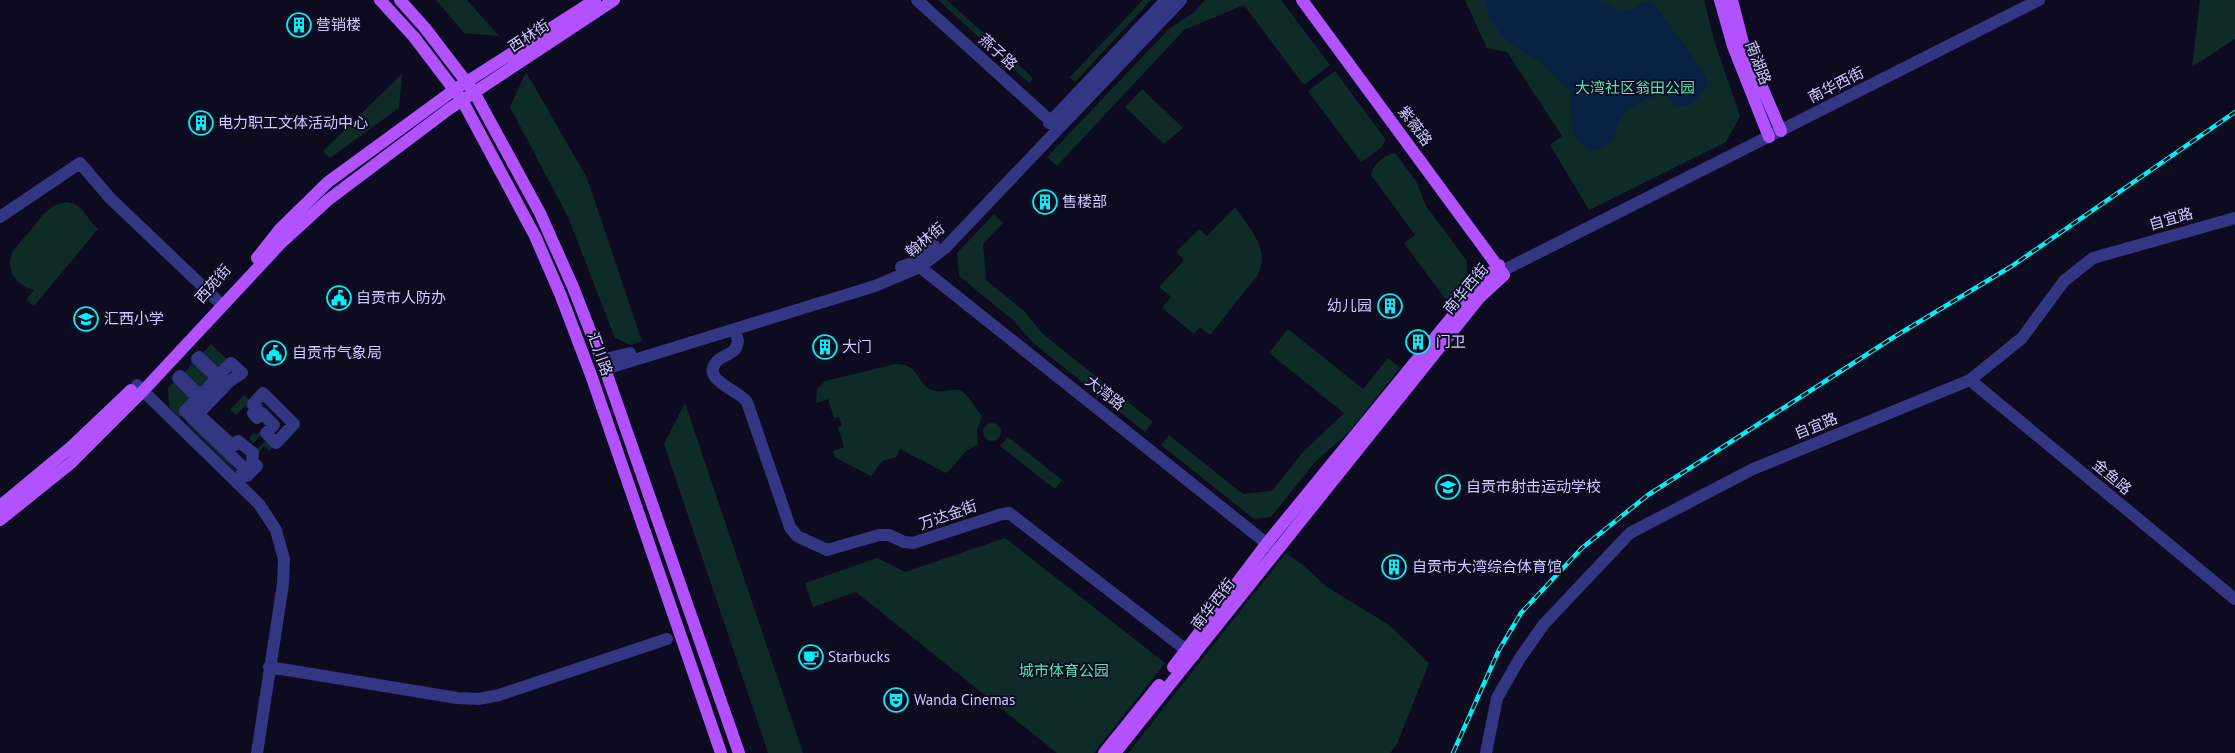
<svg xmlns="http://www.w3.org/2000/svg" width="2235" height="753" font-family="'PT Sans','Noto Sans SC',sans-serif">
<style>
.green{fill:#0e2b27}
.water{fill:#082243}
.lines{fill:none;stroke-linecap:round;stroke-linejoin:round}
.minor{stroke:#333683;stroke-width:12}
.major{stroke:#b151ff;stroke-width:12}
.rail-casing{stroke:#00f0f5;stroke-width:4.5}
.rail{stroke:#0d0b20;stroke-width:2.5;stroke-dasharray:8;stroke-linecap:butt}
.labels{text-anchor:middle;stroke-width:4;stroke-linejoin:round;paint-order:stroke}
.poi-label{font-size:15px;fill:#cccaff;stroke:#0d0b20;text-anchor:start}
.street-label{font-size:15px;fill:#cccaff;stroke:#0d0b20}
.park-label{font-size:15px;fill:#4fe7b5;stroke:#0d0b20}
</style>
<rect width="100%" height="100%" fill="#0d0b20"/>
<!-- green -->
<path class="green" d="M 436,0 L 467,0 L 499,36 L 464,33 Z
M 938,0 L 947,0 L 1033,78 L 1029,83 Z
M 1143,0 L 1151,0 L 1075,82 L 1070,77 Z
M 1205,0 L 1281,0 L 1330,65 L 1304,85 L 1244,5 L 1184,30 L 1057,166 L 1047,157 L 1169,29 L 1193,13 Z
M 1465,0 L 1704,0 L 1714,40 L 1740,116 L 1726,142 L 1589,210 L 1550,145 L 1562,136 L 1507,52 L 1487,48 Z
M 2200,0 L 2235,0 L 2235,39 L 2192,67 Z
M 1335,71 L 1386,140 L 1381,148 L 1361,162 L 1308,91 Z
M 526,72 L 587,178 L 642,341 L 631,345 L 615,338 L 568,217 L 510,107 Z
M 402,74 L 399,108 L 330,158 L 323,151 Z
M 1142,89 L 1183,128 L 1164,144 L 1125,107 Z
M 1395,153 L 1416,181 L 1426,206 L 1467,261 L 1466,284 L 1459,294 L 1457,292 L 1446,300 L 1404,243 L 1415,235 L 1371,175 C 1373,164 1384,155 1395,153 Z
M 67,202 C 85,205 86,219 98,229 L 34,306 L 26,300 L 34,290 C 16,286 4,269 13,251 C 18,244 25,237 31,230 C 41,217 49,204 67,202 Z
M 1235,207 C 1249,227 1272,251 1257,276 L 1210,335 L 1200,327 L 1194,334 L 1162,308 L 1171,297 L 1159,287 L 1184,260 L 1176,252 L 1199,229 L 1207,236 Z
M 994,214 L 1003,223 L 983,244 L 986,280 L 1023,310 L 1043,334 L 1153,422 L 1145,432 L 1033,343 L 1013,320 L 959,276 L 957,253 Z
M 1288,329 L 1363,389 L 1388,358 L 1400,368 L 1348,433 L 1315,462 L 1271,517 L 1254,519 L 1161,445 L 1169,435 L 1243,494 L 1272,491 L 1303,452 L 1344,413 L 1269,353 Z
M 211,344 L 231,363 L 218,376 L 199,357 Z
M 197,359 L 217,378 L 200,396 L 180,377 Z
M 896,364 C 921,364 915,383 932,390 C 943,395 953,386 963,392 C 969,396 976,410 982,416 L 977,430 L 978,444 L 966,451 L 949,471 L 946,473 L 900,449 L 896,457 L 882,461 L 871,476 L 836,458 L 833,451 L 844,447 L 838,427 L 842,426 L 839,417 L 834,418 L 828,399 L 816,403 L 817,389 L 825,381 Z
M 178,378 L 198,398 L 183,416 L 179,417 L 169,407 L 168,388 Z
M 244,395 L 253,403 L 253,413 L 245,406 L 236,415 L 230,410 Z
M 685,403 L 803,753 L 768,753 L 664,444 Z
M 257,418 L 274,425 L 266,433 L 276,443 L 270,451 L 264,446 L 254,459 L 253,453 L 269,437 L 264,432 L 253,443 L 249,438 L 254,432 L 256,435 L 259,432 L 261,433 L 267,427 Z
M 187,421 L 236,460 L 231,465 L 242,478 L 187,424 Z
M983 432a9 9 0 1 1 18 0a9 9 0 1 1-18 0Z
M 1008,437 L 1062,480 L 1055,489 L 1000,446 Z
M 1005,538 L 1165,663 L 1094,753 L 1057,753 L 856,592 L 813,607 L 805,583 L 877,558 L 905,572 Z
M 1286,553 L 1304,566 L 1327,587 L 1389,625 L 1429,663 L 1397,744 L 1390,753 L 1128,753 Z"/>
<!-- water -->
<path class="water" d="M 1485,0 L 1597,0 L 1618,9 L 1634,9 L 1645,2 L 1653,3 L 1697,62 L 1708,82 C 1702,92 1692,112 1677,105 C 1673,103 1668,96 1664,93 C 1650,97 1633,103 1623,116 C 1609,135 1622,142 1591,151 C 1564,137 1574,119 1570,92 L 1538,61 L 1506,41 L 1491,20 Z"/>
<g class="lines">
<!-- minor -->
<path class="minor" d="M 917,0 L 1056,126
M 1049,123 L 1166,0
M 0,217 L 80,163 L 110,198 L 220,303
M 917,262 L 920,267 L 1275,550
M 901,267 L 912,263 L 934,245
M 1502,271 L 2039,0
M 735,329 L 738,341 L 736,348 C 731,355 723,355 717,361 C 700,380 739,390 747,402 L 790,527 L 797,536 L 827,550 L 879,535 L 889,535 L 904,542 L 913,543 L 999,515 L 1009,513 L 1194,656
M 199,357 L 218,376 L 231,363 L 242,373 L 230,381 L 198,414 L 233,446 L 238,441 L 253,453 L 252,461 L 257,466 L 247,476 L 242,472 L 245,469 L 185,411 L 198,398 L 178,378 L 180,376 L 200,396 L 217,378 L 197,359 Z
M 601,360 L 630,353
M 605,369 L 875,286 L 920,267 L 945,248 L 1181,0
M 1970,380 L 2235,599
M 137,385 L 259,504 L 276,530 L 284,559 L 283,584 L 257,753
M 263,393 L 294,424 L 276,443 L 266,433 L 274,425 L 262,413 L 257,418 L 253,413 L 257,408 L 253,404 Z
M 269,667 L 457,698 L 479,699 L 499,695 L 667,639
M 1486,753 L 1497,698 L 1520,658 L 1544,624 L 1630,533 L 1753,469 L 1970,380 L 2022,338 L 2064,281 L 2093,258 L 2235,218"/>
<!-- major -->
<path class="major" d="M 380,0 L 414,37 L 462,100 L 535,236 L 561,296 L 591,375 L 721,753
M 400,0 L 425,28 L 474,92 L 540,213 L 573,287 L 605,369 L 739,753
M 1720,0 L 1733,46 L 1769,137
M 1732,0 L 1743,43 L 1781,131
M 257,258 L 280,229 L 328,182 L 454,90 L 595,0
M 0,506 L 71,447 L 131,390
M 0,520 L 71,463 L 143,391 L 282,242 L 328,200 L 449,109 L 614,0
M 1173,667 L 1267,543 L 1473,291 L 1499,265
M 1104,753 L 1159,685
M 1115,753 L 1480,297 L 1504,275 L 1302,0"/>
<!-- rail casing -->
<g class="rail-casing">
<path id="rail" d="M 1453,753 L 1499,650 L 1521,613 L 1582,548 L 1648,495 L 1894,337 L 2012,266 L 2235,112"/>
</g>
<!-- rail -->
<use href="#rail" class="rail"/>
</g>
<!-- icons -->
<defs>
<g id="building-ring" transform="scale(1.25)"><circle r="9.5" fill="#0d0b20" stroke="#00f0f5" stroke-width="1.5"/><path d="M-4-6H4V6H1V3H-1V6H-4ZM-2.5-4.3h1.7v1.8h-1.7ZM.8-4.3h1.7v1.8H.8ZM-2.5-1h1.7V.8h-1.7ZM.8-1h1.7V.8H.8Z" fill="#00f0f5"/></g>
<g id="civic-ring" transform="scale(1.25)"><circle r="9.5" fill="#0d0b20" stroke="#00f0f5" stroke-width="1.5"/><path d="M-.6-6.5H3V-4.5H.6V-3L4-1V1h2V6H-6V1h2V-1L-.6-3ZM-1.2 2.5V6h2.4V2.5Z" fill="#00f0f5"/></g>
<g id="school-ring" transform="scale(1.25)"><circle r="9.5" fill="#0d0b20" stroke="#00f0f5" stroke-width="1.5"/><path d="M0-5L7-2L0 1L-7-2ZM-4 1L0 2.5L4 1V4Q0 6-4 4Z" fill="#00f0f5"/></g>
<g id="cafe-ring" transform="scale(1.25)"><circle r="9.5" fill="#0d0b20" stroke="#00f0f5" stroke-width="1.5"/><path d="M-5.5-4.5H6V0H3Q3 3.5 0 3.5H-2.5Q-5.5 3.5-5.5 0ZM3-3.2v2h1.7v-2ZM-6 4.5H4V6H-6Z" fill="#00f0f5"/></g>
<g id="theatre-ring" transform="scale(1.25)"><circle r="9.5" fill="#0d0b20" stroke="#00f0f5" stroke-width="1.5"/><path d="M-5-5.5Q0-4 5-5.5V0Q5 5 0 6Q-5 5-5 0ZM-3.3-2.5H-1v1.5H-3.3ZM1-2.5H3.3v1.5H1ZM-2.8 1Q0 5.5 2.8 1Z" fill="#00f0f5"/></g>
</defs>
<g fill-rule="evenodd">
<use href="#building-ring" x="299" y="25"/>
<use href="#building-ring" x="201" y="123"/>
<use href="#building-ring" x="1045" y="202"/>
<use href="#civic-ring" x="339" y="298"/>
<use href="#building-ring" x="1390" y="306"/>
<use href="#school-ring" x="86" y="319"/>
<use href="#building-ring" x="1418" y="342"/>
<use href="#building-ring" x="825" y="347"/>
<use href="#civic-ring" x="274" y="353"/>
<use href="#school-ring" x="1448" y="487"/>
<use href="#building-ring" x="1394" y="567"/>
<use href="#cafe-ring" x="811" y="657"/>
<use href="#theatre-ring" x="896" y="700"/>
</g>
<g class="labels">
<!-- poi labels -->
<g class="poi-label">
<text x="316" y="30">营销楼</text>
<text x="218" y="128">电力职工文体活动中心</text>
<text x="1062" y="207">售楼部</text>
<text x="356" y="303">自贡市人防办</text>
<text x="1372" y="311" text-anchor="end">幼儿园</text>
<text x="104" y="324">汇西小学</text>
<text x="1436" y="347">门卫</text>
<text x="842" y="352">大门</text>
<text x="292" y="358">自贡市气象局</text>
<text x="1466" y="492">自贡市射击运动学校</text>
<text x="1412" y="572">自贡市大湾综合体育馆</text>
<text x="828" y="662">Starbucks</text>
<text x="914" y="705">Wanda Cinemas</text>
</g>
<!-- street labels -->
<g class="street-label">
<text transform="translate(529 36) rotate(-33)" y="5">西林街</text>
<text transform="translate(998 52) rotate(42)" y="5">燕子路</text>
<text transform="translate(1758 63) rotate(69)" y="5">南湖路</text>
<text transform="translate(1836 85) rotate(-27)" y="5">南华西街</text>
<text transform="translate(1415 126) rotate(53)" y="5">紫薇路</text>
<text transform="translate(2171 219) rotate(-16)" y="5">自宜路</text>
<text transform="translate(925 240) rotate(-39)" y="5">翰林街</text>
<text transform="translate(213 284) rotate(-49)" y="5">西苑街</text>
<text transform="translate(1466 289) rotate(-50)" y="5">南华西街</text>
<text transform="translate(600 354) rotate(70)" y="5">汇川路</text>
<text transform="translate(1105 393) rotate(38)" y="5">大湾路</text>
<text transform="translate(1816 426) rotate(-22)" y="5">自宜路</text>
<text transform="translate(2112 477) rotate(40)" y="5">金鱼路</text>
<text transform="translate(948 515) rotate(-19)" y="5">万达金街</text>
<text transform="translate(1213 604) rotate(-52)" y="5">南华西街</text>
</g>
<!-- park labels -->
<g class="park-label">
<text x="1635" y="93">大湾社区翁田公园</text>
<text x="1064" y="676">城市体育公园</text>
</g>
</g>
</svg>
